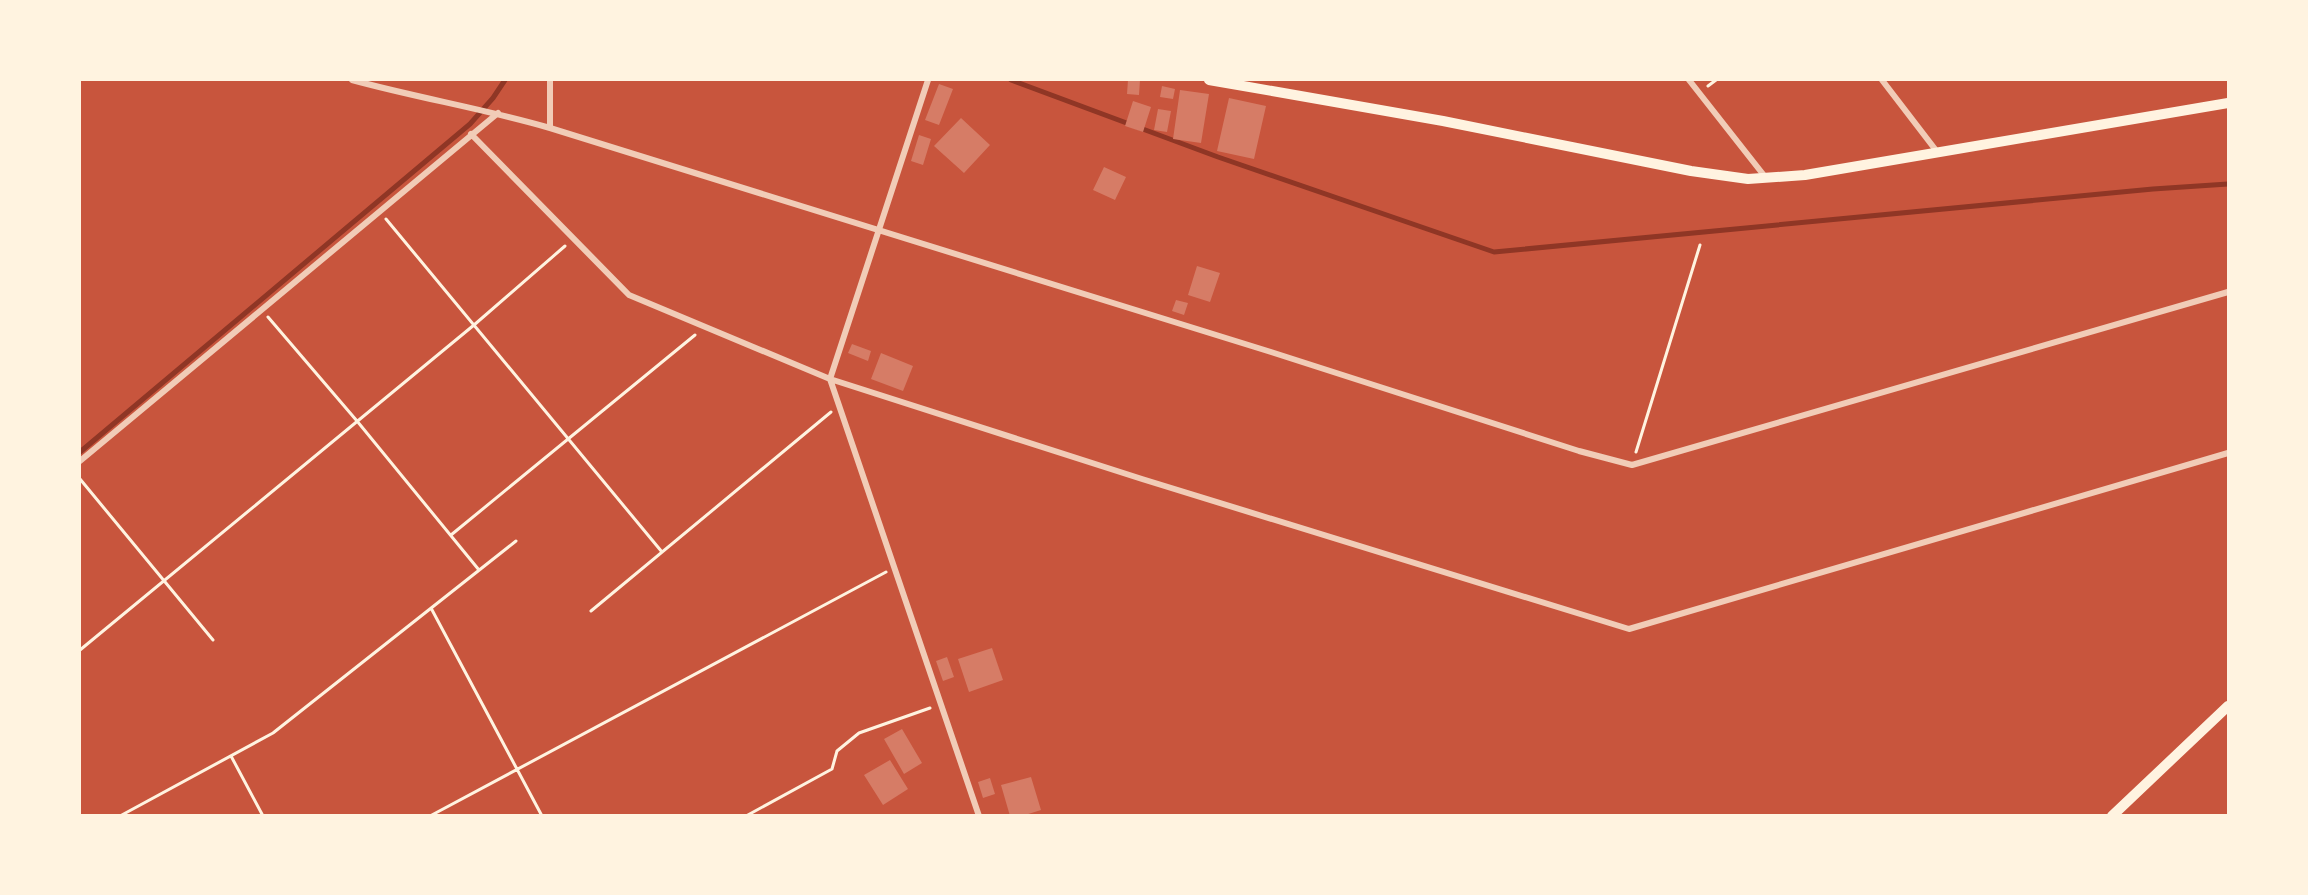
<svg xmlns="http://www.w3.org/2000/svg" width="2308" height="895" font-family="Overpass,sans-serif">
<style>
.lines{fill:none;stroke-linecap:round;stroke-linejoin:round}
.stream{stroke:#8f3625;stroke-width:5}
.building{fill:#d67c66}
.path{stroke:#fff3e0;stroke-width:3}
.minor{stroke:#f1ccb7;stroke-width:6}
.secondary{stroke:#fff3e0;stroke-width:10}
</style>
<rect width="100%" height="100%" fill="#c8553d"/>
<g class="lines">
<!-- stream -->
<path class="stream" d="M 1011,80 L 1218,157 L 1494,252 L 2153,189 L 2228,184
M 80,452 L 470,124 L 493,98 L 505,80"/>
</g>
<!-- building -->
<path class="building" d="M 1128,80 L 1140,80 L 1139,95 L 1127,94 Z
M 939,84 L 953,89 L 939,125 L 925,120 Z
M 1162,86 L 1175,89 L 1173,99 L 1160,97 Z
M 1180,90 L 1209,94 L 1201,143 L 1173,139 Z
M 1229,98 L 1266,106 L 1254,159 L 1217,151 Z
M 1133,101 L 1151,107 L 1143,132 L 1125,126 Z
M 1158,109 L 1171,111 L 1167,132 L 1154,130 Z
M 961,118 L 990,145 L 964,173 L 934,146 Z
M 919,135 L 931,139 L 923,165 L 911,161 Z
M 1104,167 L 1126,177 L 1115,200 L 1093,190 Z
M 1197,266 L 1220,273 L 1210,302 L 1188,295 Z
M 1176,300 L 1188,303 L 1184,315 L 1172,311 Z
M 852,344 L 871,351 L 868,361 L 848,353 Z
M 881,353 L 913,366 L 903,391 L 871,379 Z
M 992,648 L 1003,680 L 969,692 L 958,659 Z
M 947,657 L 954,677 L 943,681 L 936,661 Z
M 902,729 L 922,763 L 904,774 L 884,739 Z
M 890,760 L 908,789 L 883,805 L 864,775 Z
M 1031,777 L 1041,810 L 1022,816 L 1010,816 L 1001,785 Z
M 990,778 L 995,794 L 983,798 L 978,782 Z"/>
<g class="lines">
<!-- path -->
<path class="path" d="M 1708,86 L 1716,80
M 386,219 L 662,552
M 268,317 L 357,421 L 479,570
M 1636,452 L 1700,245
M 80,479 L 213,640
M 451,535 L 695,335
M 431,608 L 542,816
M 591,611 L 831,412
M 80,650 L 474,325 L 565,246
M 231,756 L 263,816
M 120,816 L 273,733 L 516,541
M 430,816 L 886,572
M 746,816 L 832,769 L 837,751 L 859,733 L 930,708"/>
<!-- minor -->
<path class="minor" d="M 352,80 C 418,98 485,109 550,128 L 1271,352 L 1579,451 L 1632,465 L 2228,292
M 928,80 L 830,379 L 979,816
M 1689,80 L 1766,178
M 1882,80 L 1938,153
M 550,128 L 550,80
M 471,134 L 629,295 L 830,379 L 1142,479 L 1629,629 L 2228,453
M 80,461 L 498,113"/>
<!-- secondary -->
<path class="secondary" d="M 1209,80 L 1443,121 L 1691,171 L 1748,179 L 1805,175 L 2228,103
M 2112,816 L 2228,706"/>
</g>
<!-- border -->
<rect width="2308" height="895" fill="none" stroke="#fff3e0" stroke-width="162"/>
</svg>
